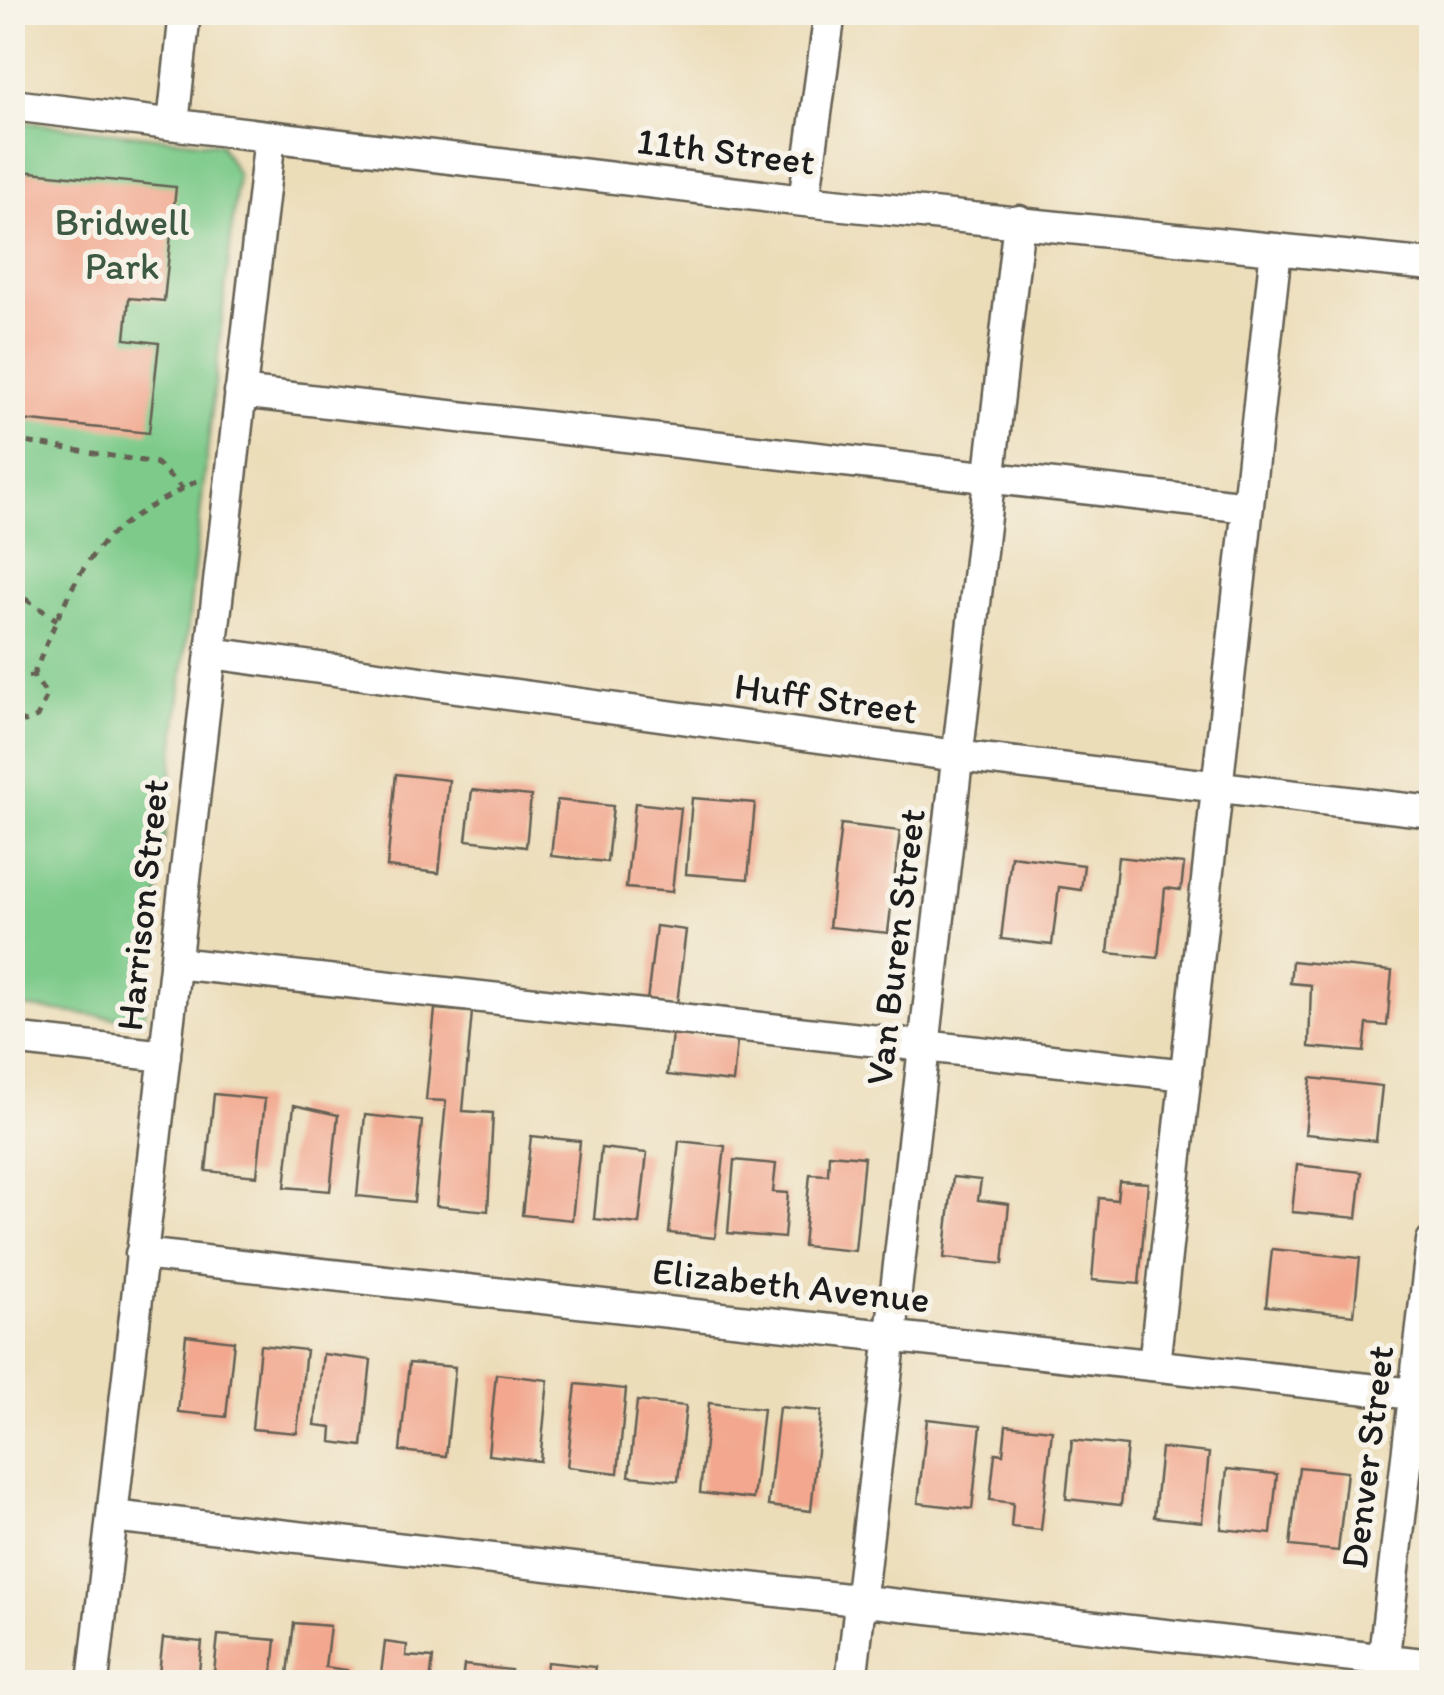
<svg xmlns="http://www.w3.org/2000/svg" width="1444" height="1695" font-family="Itim,sans-serif">
<style>
.green{fill:#7dca8a;stroke:#4c7353;stroke-width:2.5}
.building{fill:#f2a78e}
.lines{fill:none;stroke-linecap:round;stroke-linejoin:round}
.minor-casing{stroke:#656053;stroke-width:35}
.path{stroke:#656053;stroke-width:5;stroke-dasharray:8 8;stroke-linecap:butt}
.minor{stroke:#fff;stroke-width:30}
.labels{text-anchor:middle;stroke-width:10;stroke-linejoin:round;paint-order:stroke}
.street-label{font-size:38px;fill:#1c1c1c;stroke:#f7f3e8}
.park-label{font-size:38px;fill:#3e5942;stroke:#f7f3e8}
</style>
<rect width="100%" height="100%" fill="#f7f3e8"/>
<filter id="ink" filterUnits="userSpaceOnUse"><feTurbulence type="fractalNoise" baseFrequency=".01" numOctaves="2"/><feDisplacementMap in="SourceGraphic" scale="20" xChannelSelector="R" yChannelSelector="G"/><feConvolveMatrix kernelMatrix="1 2 1 2 8 2 1 2 1" color-interpolation-filters="sRGB"/></filter>
<filter id="wash" filterUnits="userSpaceOnUse"><feTurbulence type="fractalNoise" baseFrequency=".0048" numOctaves="4" result="noise"/><feDisplacementMap in="SourceGraphic" scale="40" xChannelSelector="R" yChannelSelector="G"/><feGaussianBlur stdDeviation="2.25" result="paint"/><feColorMatrix in="noise" values="0 0 0 0 0 0 0 0 0 0 0 0 0 0 0 0 0 1.4 0 .05"/><feComposite in="paint" operator="in"/></filter>
<g filter="url(#wash)">
<rect width="100%" height="100%" fill="#ecddb9"/>
<!-- green -->
<path class="green" d="M 13,121 L 220,144 L 238,175 L 144,1021 L 13,1006 Z"/>
<g id="blocks">
<!-- building -->
<path class="building" d="M 12,170 L 176,187 L 164,301 L 129,298 L 125,339 L 159,343 L 149,433 L 12,419 Z
M 396,774 L 449,780 L 439,873 L 387,867 Z
M 472,790 L 531,796 L 526,847 L 466,840 Z
M 692,798 L 755,803 L 748,879 L 686,874 Z
M 557,800 L 613,806 L 607,862 L 551,856 Z
M 635,803 L 681,808 L 672,892 L 626,888 Z
M 841,824 L 900,831 L 888,933 L 829,927 Z
M 1011,856 L 1084,865 L 1081,890 L 1059,887 L 1052,945 L 1001,939 Z
M 1118,857 L 1184,864 L 1181,890 L 1165,888 L 1158,958 L 1108,953 Z
M 656,926 L 686,930 L 677,1004 L 647,1001 Z
M 1292,961 L 1392,971 L 1387,1026 L 1367,1024 L 1364,1052 L 1309,1047 L 1311,985 L 1290,983 Z
M 435,1009 L 472,1012 L 463,1111 L 493,1113 L 488,1211 L 436,1206 L 446,1101 L 426,1100 Z
M 672,1034 L 737,1041 L 733,1082 L 667,1075 Z
M 1311,1078 L 1382,1086 L 1376,1141 L 1305,1134 Z
M 214,1094 L 265,1099 L 257,1176 L 206,1171 Z
M 294,1105 L 338,1115 L 330,1191 L 285,1187 Z
M 365,1115 L 422,1121 L 414,1202 L 357,1196 Z
M 531,1136 L 580,1141 L 572,1220 L 522,1215 Z
M 679,1141 L 725,1146 L 715,1238 L 669,1233 Z
M 601,1148 L 647,1153 L 639,1224 L 594,1219 Z
M 829,1154 L 864,1157 L 855,1251 L 803,1246 L 810,1174 L 828,1175 Z
M 734,1160 L 776,1164 L 773,1192 L 788,1193 L 784,1238 L 728,1233 Z
M 1297,1165 L 1362,1172 L 1357,1218 L 1292,1212 Z
M 953,1177 L 981,1180 L 978,1200 L 1009,1204 L 1003,1264 L 944,1258 Z
M 1119,1181 L 1148,1183 L 1139,1284 L 1092,1280 L 1099,1198 L 1117,1200 Z
M 1272,1249 L 1360,1258 L 1354,1315 L 1266,1306 Z
M 186,1335 L 234,1341 L 226,1417 L 178,1412 Z
M 260,1345 L 306,1350 L 297,1433 L 252,1429 Z
M 323,1354 L 371,1360 L 362,1446 L 331,1442 L 332,1427 L 315,1425 Z
M 409,1363 L 455,1367 L 446,1456 L 400,1451 Z
M 496,1374 L 548,1380 L 540,1461 L 488,1455 Z
M 576,1384 L 626,1389 L 618,1473 L 567,1467 Z
M 637,1401 L 686,1406 L 678,1481 L 629,1476 Z
M 709,1403 L 763,1409 L 753,1499 L 700,1493 Z
M 779,1407 L 821,1411 L 811,1511 L 768,1506 Z
M 927,1419 L 981,1425 L 972,1509 L 918,1503 Z
M 1006,1425 L 1052,1430 L 1041,1530 L 1011,1527 L 1013,1503 L 990,1500 L 995,1453 L 1003,1454 Z
M 1072,1440 L 1127,1446 L 1121,1505 L 1066,1499 Z
M 1161,1448 L 1209,1453 L 1202,1522 L 1154,1517 Z
M 1299,1467 L 1347,1472 L 1338,1551 L 1290,1546 Z
M 1227,1469 L 1277,1474 L 1271,1534 L 1221,1529 Z
M 294,1623 L 330,1626 L 325,1667 L 347,1670 L 345,1682 L 287,1682 Z
M 218,1635 L 276,1640 L 272,1682 L 213,1682 Z
M 163,1638 L 202,1642 L 198,1682 L 158,1682 Z
M 385,1642 L 407,1645 L 406,1656 L 433,1658 L 430,1682 L 380,1682 Z
M 547,1662 L 595,1667 L 593,1682 L 545,1682 Z
M 464,1665 L 511,1670 L 509,1682 L 462,1682 Z"/>
</g>
</g>
<g filter="url(#ink)">
<use href="#blocks" fill-opacity="0" stroke="#656053" stroke-width="2.5"/>
<g class="lines">
<!-- minor casing -->
<g class="minor-casing">
<path id="minor" d="M 12,105 L 804,201 L 1432,265
M 173,124 L 185,12
M 804,201 L 830,12
M 240,392 L 1248,507
M 211,653 L 957,756 L 1432,812
M 175,963 L 1186,1075
M 12,1039 L 165,1056
M 141,1254 L 1432,1396
M 1154,1365 L 1276,249
M 112,1516 L 1432,1665
M 93,1682 L 270,137
M 851,1682 L 1019,221
M 1381,1682 L 1432,1241"/>
</g>
<!-- path -->
<path class="path" d="M 12,440 L 156,463 L 183,489
M 12,590 L 57,620
M 33,676 C 54,627 76,562 119,528 C 143,508 173,495 200,479
M 12,678 L 33,676 L 47,695 L 37,717 L 25,722 L 12,718"/>
<!-- minor -->
<use href="#minor" class="minor"/>
</g>
</g>
<g class="labels">
<!-- street labels -->
<g class="street-label">
<text transform="translate(726 151) rotate(7)" y="13">11th Street</text>
<text transform="translate(826 698) rotate(8)" y="13">Huff Street</text>
<text transform="translate(142 905) rotate(-84)" y="13">Harrison Street</text>
<text transform="translate(895 947) rotate(-83)" y="13">Van Buren Street</text>
<text transform="translate(791 1285) rotate(6)" y="13">Elizabeth Avenue</text>
<text transform="translate(1367 1457) rotate(-83)" y="13">Denver Street</text>
</g>
<!-- park labels -->
<g class="park-label">
<text x="122" y="235">Bridwell<tspan x="122" dy="44">Park</tspan></text>
</g>
</g>
<!-- margin -->
<rect width="1444" height="1695" fill="none" stroke="#f7f3e8" stroke-width="50"/>
</svg>
